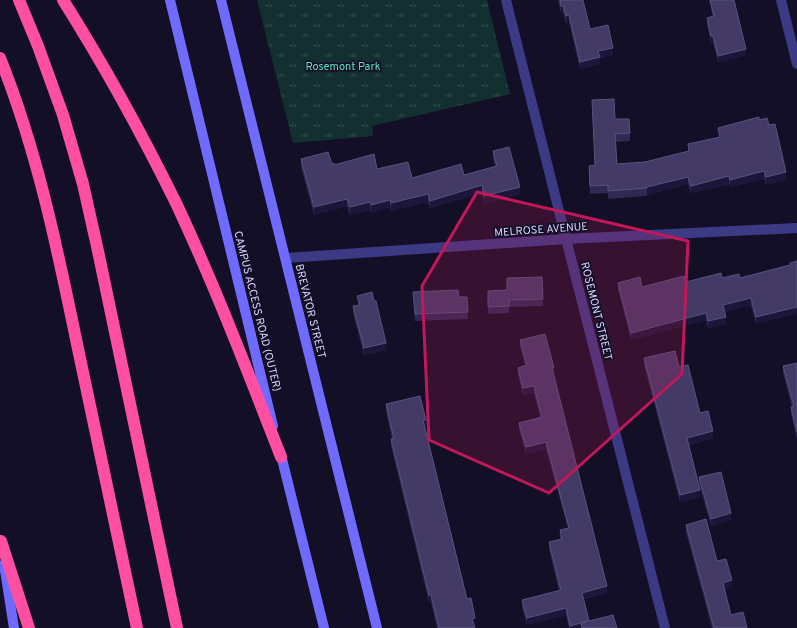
<svg xmlns="http://www.w3.org/2000/svg" width="797" height="628" font-family="Overpass,sans-serif">
<style>
.grass{fill:url(#grass-tufts)}
.lines{fill:none;stroke-linecap:round;stroke-linejoin:round}
.street{stroke:#3d3a85;stroke-width:10}
.secondary{stroke:#6f6bff;stroke-width:10}
.highway{stroke:#ff4fa3;stroke-width:12}
.wall{fill:#312854}
.shaded-wall{fill:#1d163a}
.building{fill:#433a66;stroke:#5a527e}
.marked{fill:#c2185b;fill-opacity:0.2;stroke:#c2185b;stroke-width:3;stroke-linejoin:round}
.labels{text-anchor:middle;stroke-width:3.5;stroke-linejoin:round;paint-order:stroke}
.park-label{font-size:11px;fill:#5fe0c0;stroke:#130f26}
.street-label{font-size:11px;fill:#d9d4ff;stroke:#130f26}
</style>
<defs>
<pattern id="grass-tufts" width="24" height="20" patternUnits="userSpaceOnUse"><rect width="24" height="20" fill="#12302f"/><path d="M3 7l-1-3M5 7V3M7 7l1-3M15 17l-1-3M17 17v-4M19 17l1-3" fill="none" stroke="#344d4e"/></pattern>
</defs>
<rect width="100%" height="100%" fill="#130f26"/>
<!-- grass -->
<path class="grass" d="M 257,0 L 487,0 L 510,94 L 372,126 L 373,136 L 293,143 Z"/>
<g class="lines">
<!-- street -->
<path class="street" d="M 506,0 L 566,239 L 665,628
M 781,0 L 797,64
M 286,258 L 566,239 L 797,228"/>
<!-- secondary -->
<path class="secondary" d="M 170,0 L 273,426
M 221,0 L 377,628
M 280,451 L 324,628
M 4,564 L 14,628"/>
<!-- highway -->
<path class="highway" d="M 19,0 L 38,46 L 63,115 L 83,184 L 98,251 L 177,628
M 63,0 C 104,65 142,134 176,203 C 215,286 248,372 281,457
M 0,58 C 37,150 57,247 77,344 C 97,439 117,533 137,628
M 1,541 L 29,628"/>
</g>
<!-- wall -->
<path class="wall" d="M 558,0 L 583,0 L 590,29 L 613,55 L 600,58 L 600,64 L 580,69 L 569,22 L 566,23 L 563,12 L 561,13 Z
M 709,0 L 734,0 L 746,55 L 718,62 L 713,42 L 711,43 L 707,24 L 707,18 L 713,17 Z
M 592,100 L 615,119 L 630,133 L 630,141 L 616,142 L 617,164 L 645,162 L 688,151 L 688,144 L 719,137 L 718,128 L 759,120 L 769,125 L 786,180 L 766,185 L 764,179 L 730,187 L 729,184 L 691,193 L 688,184 L 647,195 L 647,196 L 608,199 L 608,193 L 590,194 L 589,166 L 595,165 Z
M 493,151 L 520,194 L 484,204 L 482,193 L 430,208 L 428,202 L 391,211 L 390,207 L 371,213 L 370,210 L 350,215 L 347,206 L 314,215 L 301,167 L 301,159 L 412,178 L 464,175 L 495,166 L 493,159 Z
M 797,261 L 756,324 L 751,305 L 724,312 L 726,324 L 708,328 L 706,320 L 631,340 L 618,290 L 618,283 L 642,287 L 722,278 L 740,278 L 790,265 L 790,263 Z
M 542,277 L 543,306 L 509,307 L 509,313 L 488,314 L 488,291 L 507,290 Z
M 413,292 L 459,297 L 467,297 L 468,319 L 415,321 Z
M 357,296 L 386,350 L 364,355 L 353,313 L 353,306 L 358,305 Z
M 520,340 L 554,374 L 607,593 L 584,599 L 589,621 L 617,628 L 569,628 L 566,615 L 527,625 L 522,607 L 522,600 L 559,591 L 549,549 L 549,542 L 560,539 L 560,530 L 568,528 L 546,449 L 526,454 L 519,429 L 519,423 L 540,417 L 534,393 L 523,395 L 518,375 L 518,368 L 525,366 L 520,347 Z
M 644,358 L 679,367 L 700,413 L 713,438 L 689,445 L 700,497 L 680,502 L 644,365 Z
M 797,363 L 797,439 L 791,414 L 791,407 L 792,407 L 783,373 L 783,366 Z
M 386,404 L 426,427 L 425,427 L 467,599 L 475,625 L 474,625 L 475,628 L 437,628 L 431,602 L 429,602 L 391,446 L 391,439 L 392,439 L 386,411 Z
M 699,477 L 731,520 L 711,526 L 699,484 Z
M 686,525 L 717,561 L 732,587 L 724,589 L 731,615 L 747,628 L 712,628 L 686,532 Z"/>
<!-- shaded-wall -->
<path class="shaded-wall" d="M 561,6 L 563,6 L 563,12 L 561,13 Z
M 569,15 L 569,22 L 566,23 L 566,16 Z
M 711,36 L 713,36 L 713,42 L 711,43 Z
M 613,48 L 613,55 L 600,58 L 600,64 L 580,69 L 580,62 L 598,51 Z
M 746,49 L 746,55 L 718,62 L 718,56 Z
M 764,171 L 764,179 L 730,187 L 730,180 Z
M 786,172 L 786,180 L 766,185 L 766,177 Z
M 729,176 L 729,184 L 691,193 L 691,186 Z
M 688,177 L 688,184 L 647,195 L 647,187 Z
M 482,185 L 482,193 L 430,208 L 430,201 Z
M 520,187 L 520,194 L 484,204 L 484,196 Z
M 428,194 L 428,202 L 391,211 L 391,203 Z
M 347,199 L 347,206 L 314,215 L 314,207 Z
M 390,200 L 390,207 L 371,213 L 371,205 Z
M 370,202 L 370,210 L 350,215 L 350,207 Z
M 751,298 L 751,305 L 723,312 L 723,305 Z
M 797,307 L 797,314 L 756,324 L 756,317 Z
M 706,313 L 706,320 L 631,340 L 631,333 Z
M 726,317 L 726,324 L 708,328 L 708,321 Z
M 386,343 L 386,350 L 364,355 L 364,348 Z
M 534,386 L 534,393 L 523,395 L 523,388 Z
M 423,420 L 426,420 L 426,427 L 423,427 Z
M 713,431 L 713,438 L 687,445 L 687,438 Z
M 546,442 L 546,449 L 526,454 L 526,447 Z
M 700,490 L 700,497 L 680,502 L 680,495 Z
M 731,513 L 731,520 L 711,526 L 711,519 Z
M 732,580 L 732,587 L 723,590 L 723,583 Z
M 607,586 L 607,593 L 582,599 L 582,593 Z
M 429,595 L 431,595 L 431,602 L 429,602 Z
M 566,608 L 566,615 L 527,625 L 527,618 Z
M 475,618 L 475,625 L 472,626 L 472,619 Z
M 588,621 L 581,623 L 581,628 L 570,628 L 570,626 Z"/>
<!-- building -->
<path class="building" d="M 560,0 L 583,0 L 590,29 L 608,25 L 613,48 L 598,51 L 600,57 L 580,62 L 569,15 L 566,16 L 563,6 L 561,6 Z
M 710,0 L 734,0 L 746,49 L 718,56 L 713,36 L 711,36 L 707,18 L 714,16 Z
M 614,99 L 615,119 L 629,119 L 630,133 L 615,134 L 617,164 L 645,162 L 689,151 L 688,144 L 720,137 L 718,128 L 759,117 L 759,120 L 767,118 L 769,125 L 775,124 L 786,172 L 766,177 L 764,171 L 730,180 L 729,176 L 691,186 L 688,177 L 647,187 L 647,188 L 608,191 L 608,185 L 590,186 L 589,166 L 595,165 L 592,100 Z
M 509,147 L 520,187 L 484,196 L 482,185 L 430,201 L 428,194 L 391,203 L 390,200 L 371,205 L 370,202 L 350,207 L 347,199 L 314,207 L 301,159 L 328,152 L 332,164 L 334,163 L 334,165 L 374,154 L 377,169 L 408,162 L 412,178 L 461,164 L 464,175 L 497,166 L 493,151 Z
M 797,261 L 797,307 L 756,317 L 751,298 L 723,305 L 726,317 L 708,321 L 706,313 L 631,333 L 618,283 L 640,277 L 642,287 L 684,276 L 686,282 L 721,273 L 722,278 L 739,274 L 740,278 L 790,265 L 790,263 Z
M 542,277 L 543,299 L 509,300 L 509,306 L 488,307 L 488,291 L 507,290 L 507,278 Z
M 458,290 L 459,297 L 467,297 L 468,312 L 415,314 L 413,292 Z
M 372,292 L 374,301 L 376,301 L 386,343 L 364,348 L 353,306 L 360,305 L 357,296 Z
M 545,334 L 554,368 L 552,368 L 607,586 L 582,593 L 589,621 L 613,615 L 617,628 L 582,628 L 581,623 L 588,621 L 570,626 L 566,608 L 527,618 L 522,600 L 561,590 L 549,542 L 562,539 L 560,530 L 569,528 L 546,442 L 526,447 L 519,423 L 542,417 L 534,386 L 523,388 L 518,368 L 527,365 L 520,340 Z
M 675,351 L 679,367 L 688,365 L 700,413 L 708,411 L 713,431 L 687,438 L 700,490 L 680,495 L 644,358 Z
M 797,363 L 797,432 L 791,407 L 794,406 L 783,366 Z
M 420,396 L 426,420 L 423,420 L 467,599 L 471,598 L 475,618 L 472,619 L 475,628 L 439,628 L 431,595 L 429,595 L 391,439 L 394,439 L 386,404 Z
M 721,472 L 731,513 L 711,519 L 699,477 Z
M 706,519 L 717,561 L 726,559 L 732,580 L 723,583 L 731,615 L 743,612 L 747,628 L 714,628 L 686,525 Z"/>
<!-- marked area -->
<path class="marked" d="M 477,192 L 688,241 L 682,374 L 549,493 L 429,440 L 422,286 Z"/>
<g class="labels">
<!-- park labels -->
<g class="park-label">
<text x="343" y="70">Rosemont Park</text>
</g>
<!-- street labels -->
<g class="street-label">
<text transform="translate(541 229) rotate(-4)" y="4">MELROSE AVENUE</text>
<text transform="translate(258 311) rotate(76)" y="4">CAMPUS ACCESS ROAD (OUTER)</text>
<text transform="translate(311 311) rotate(76)" y="4">BREVATOR STREET</text>
<text transform="translate(597 311) rotate(76)" y="4">ROSEMONT STREET</text>
</g>
</g>
</svg>
